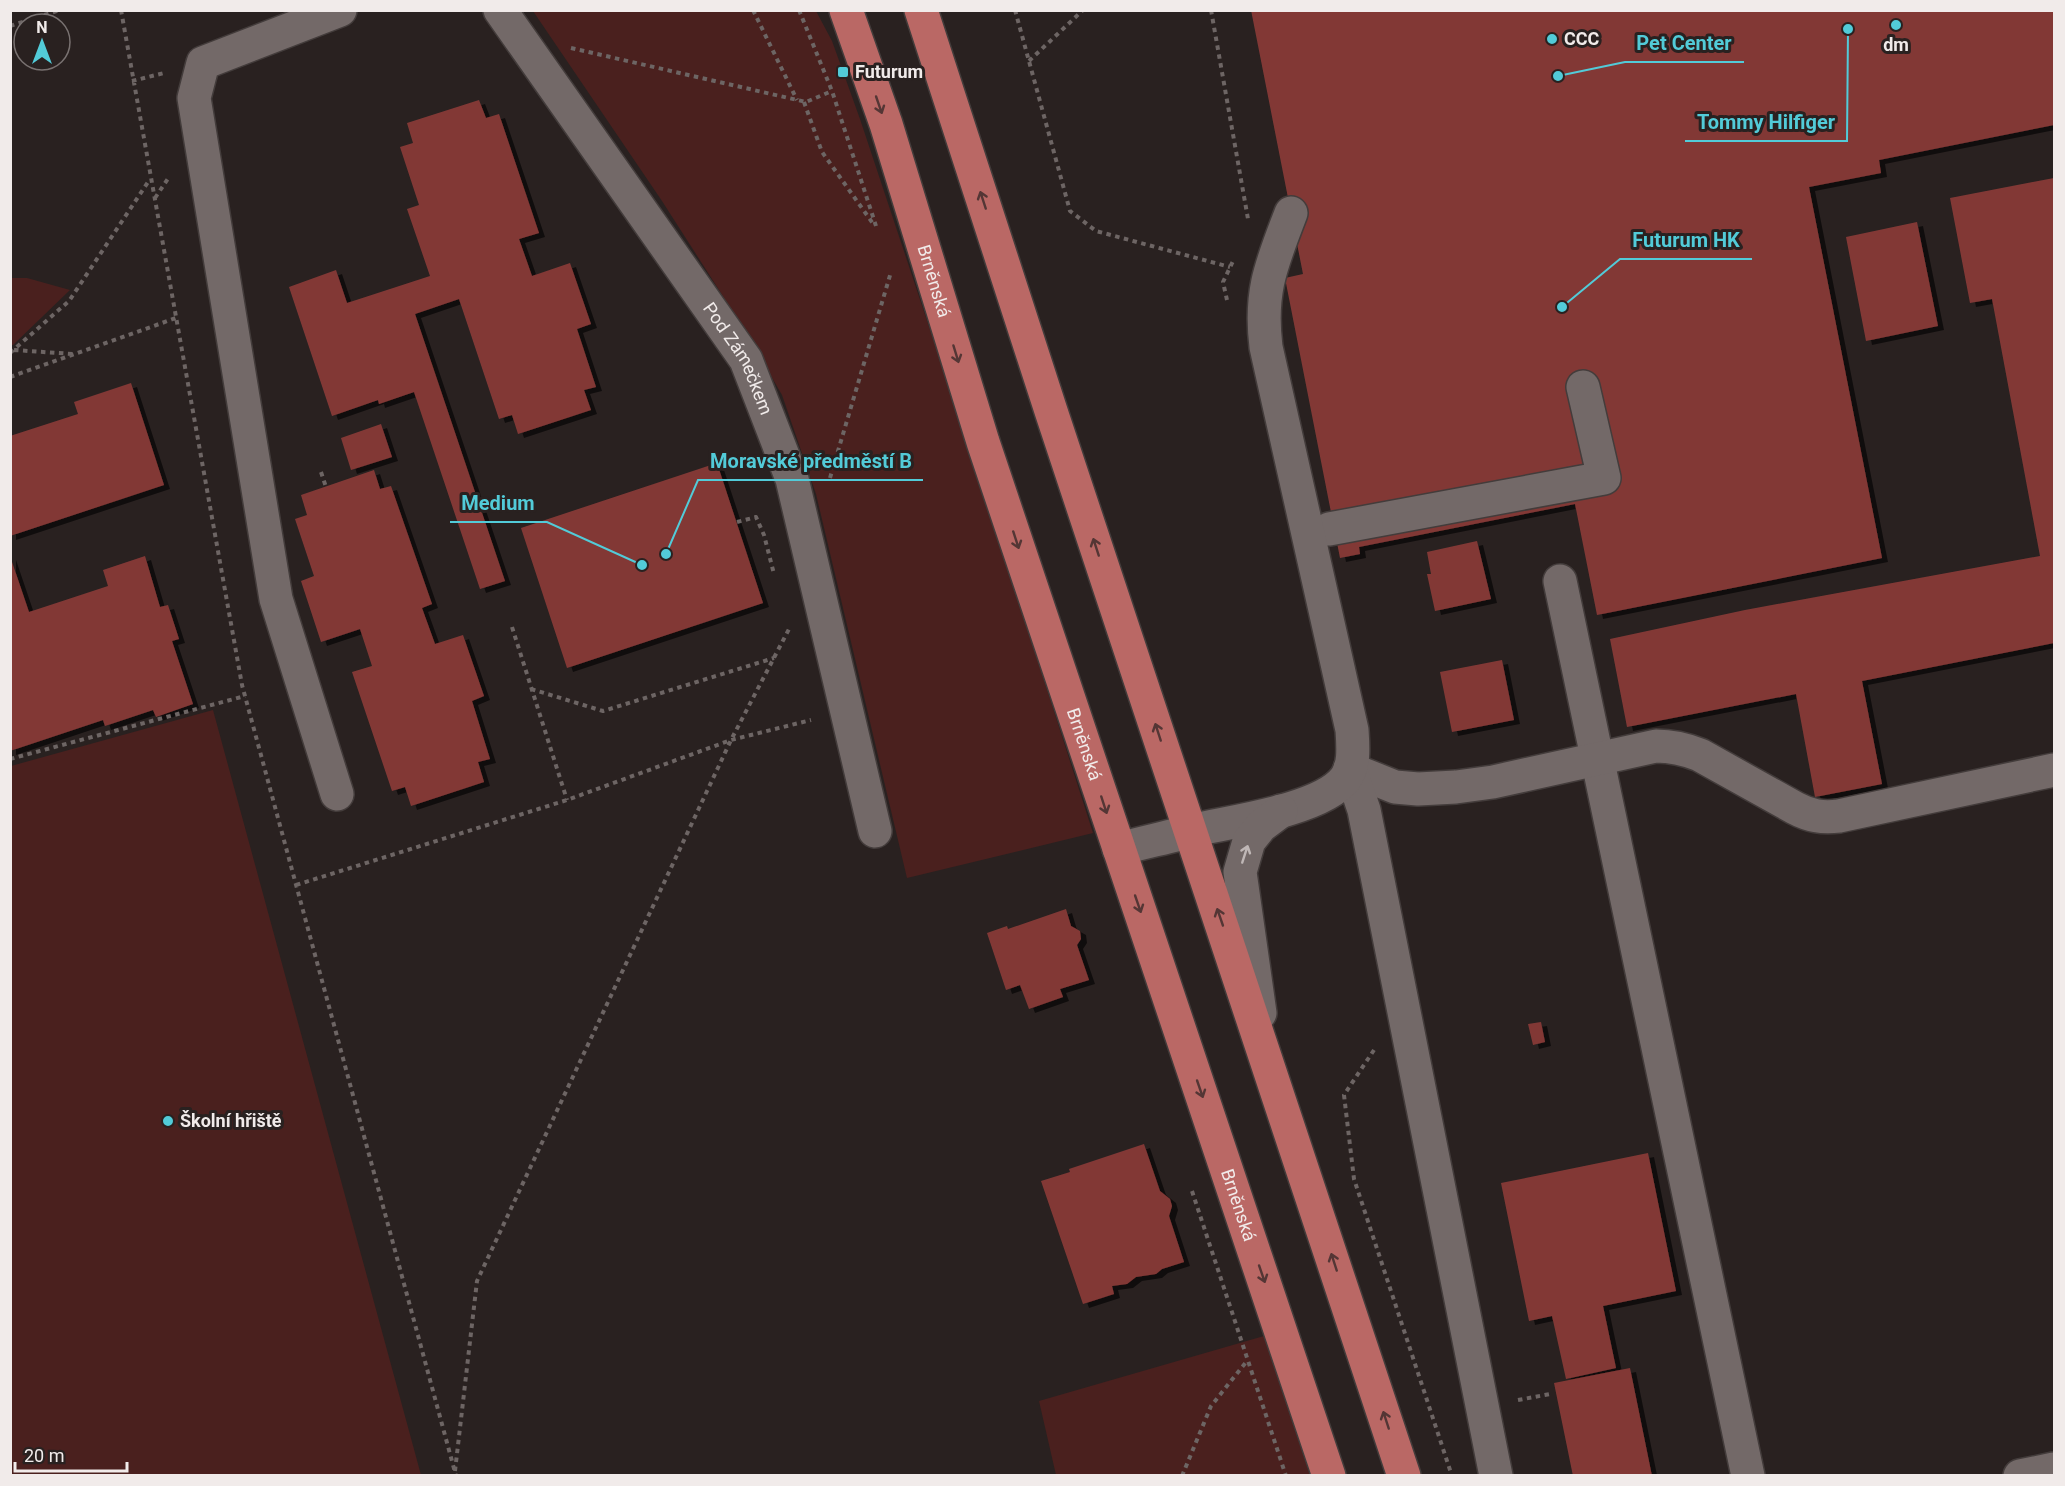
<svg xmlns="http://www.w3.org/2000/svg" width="2065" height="1486" font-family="Roboto,sans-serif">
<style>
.green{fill:#4a201e}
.building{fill:#823936;filter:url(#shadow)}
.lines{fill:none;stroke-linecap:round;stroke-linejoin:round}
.minor-casing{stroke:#433c3b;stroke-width:36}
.major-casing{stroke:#433c3b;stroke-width:36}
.path{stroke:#6d6564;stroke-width:4;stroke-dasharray:4.5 4.5;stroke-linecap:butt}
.minor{stroke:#736968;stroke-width:33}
.major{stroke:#ba6865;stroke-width:33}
.oneway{stroke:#543635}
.oneway2{stroke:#bfb7b6}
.poi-dot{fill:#52cbd8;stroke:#292120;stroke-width:2}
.labels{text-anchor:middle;stroke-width:6;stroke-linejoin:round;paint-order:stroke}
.poi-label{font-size:18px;font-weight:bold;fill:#f1ebea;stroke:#292120;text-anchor:start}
.street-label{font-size:18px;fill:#f1ebea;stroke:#292120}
.leader{fill:none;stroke:#52cbd8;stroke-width:2}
.callout-dot{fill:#52cbd8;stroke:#292120;stroke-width:2}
.callout-label{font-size:20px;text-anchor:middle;font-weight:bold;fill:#52cbd8;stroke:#292120;stroke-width:6;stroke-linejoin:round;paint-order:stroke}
</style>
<defs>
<filter id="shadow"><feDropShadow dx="6" dy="4" stdDeviation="0" flood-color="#0009"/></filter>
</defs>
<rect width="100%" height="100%" fill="#292120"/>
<!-- green -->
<path class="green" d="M 533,11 L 816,11 L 832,41 L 860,119 L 977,471 L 1093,833 L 907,878 L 816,494 L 782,395 L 744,329 L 662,201 Z
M 11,278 L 27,278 L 70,290 L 13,345 L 10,345 Z
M 213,710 L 421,1475 L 11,1475 L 11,766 Z
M 1264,1336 L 1310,1475 L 1056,1475 L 1039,1401 Z"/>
<!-- building -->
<path class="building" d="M 1251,10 L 2054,10 L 2054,125 L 1879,160 L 1881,173 L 1809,187 L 1882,558 L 1597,615 L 1575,504 L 1359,547 L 1360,554 L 1340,558 L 1285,278 L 1303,274 Z
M 479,100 L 486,118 L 499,114 L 539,233 L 519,239 L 532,276 L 570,263 L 591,324 L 577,329 L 596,387 L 584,390 L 591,410 L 518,434 L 512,415 L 499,419 L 459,299 L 415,314 L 505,581 L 480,589 L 414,392 L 379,404 L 378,400 L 332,416 L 289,287 L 336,270 L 347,303 L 430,276 L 407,209 L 419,205 L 400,147 L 413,143 L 407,123 Z
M 2054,178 L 2054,643 L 1862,681 L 1882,784 L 1815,797 L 1796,694 L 1627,727 L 1610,639 L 1745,610 L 2040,556 L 1992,299 L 1970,303 L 1950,198 Z
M 1917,222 L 1938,326 L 1866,341 L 1846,237 Z
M 131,383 L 164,485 L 10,536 L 10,436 L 78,414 L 74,402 Z
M 381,424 L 392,457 L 351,470 L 341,438 Z
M 717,463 L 763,603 L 567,668 L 521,528 Z
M 374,470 L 380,489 L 391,486 L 432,604 L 422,608 L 435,644 L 463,635 L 484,696 L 472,701 L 490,759 L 478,762 L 484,782 L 411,806 L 405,787 L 392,791 L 352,672 L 372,666 L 360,629 L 321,642 L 301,581 L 314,576 L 295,519 L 307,515 L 301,495 Z
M 1477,541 L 1491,599 L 1435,611 L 1427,574 L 1431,574 L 1427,552 Z
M 10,556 L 29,612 L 108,586 L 103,570 L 145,556 L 160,607 L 168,605 L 179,639 L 172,641 L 193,704 L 156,717 L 153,710 L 105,726 L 103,720 L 10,751 Z
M 1502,660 L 1514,720 L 1452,732 L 1440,672 Z
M 1066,909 L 1071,926 L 1080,931 L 1081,939 L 1077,945 L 1089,980 L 1060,989 L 1063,997 L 1029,1009 L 1020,985 L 1006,990 L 987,933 L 1007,926 L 1008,929 Z
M 1541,1022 L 1545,1042 L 1533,1045 L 1528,1024 Z
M 1144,1144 L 1160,1191 L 1170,1199 L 1172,1206 L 1169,1216 L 1184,1262 L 1162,1269 L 1156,1274 L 1136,1277 L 1127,1284 L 1112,1286 L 1114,1294 L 1083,1304 L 1041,1181 L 1070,1172 L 1069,1169 Z
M 1648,1153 L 1676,1291 L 1603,1306 L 1616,1368 L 1566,1379 L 1552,1316 L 1529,1321 L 1501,1183 Z
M 1630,1368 L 1652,1476 L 1573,1476 L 1554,1383 Z"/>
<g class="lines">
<!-- minor casing -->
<g class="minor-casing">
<g id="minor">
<path id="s1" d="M 500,10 L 746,360 L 792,479 L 875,831"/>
<path d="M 1329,529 L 1604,478 L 1583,387"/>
<path d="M 1560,581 L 1748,1476"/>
<path d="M 1350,769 L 1395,787 L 1418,789 L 1456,787 L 1493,782 L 1656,746 C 1673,746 1685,749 1700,755 L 1795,808 C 1810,816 1822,818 1839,816 L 2054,770"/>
<path d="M 1350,769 L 1364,810 L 1496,1476"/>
<path d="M 337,794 L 276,599 L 194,98 L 203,63 L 340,10"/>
<path d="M 1119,849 C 1146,842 1173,836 1199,829 C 1236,821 1322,809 1345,779 C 1355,766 1353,746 1352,730 L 1266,347 C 1259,291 1272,263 1291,213"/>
<path d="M 1260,1013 L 1240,872 L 1249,841 L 1261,826 L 1281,811"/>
<path d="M 2020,1476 L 2054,1469"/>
</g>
</g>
<!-- major casing -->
<g class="major-casing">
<g id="major">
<path id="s2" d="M 846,10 L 886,124 L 983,442 L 1329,1476"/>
<path d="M 921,10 L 1051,411 L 1404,1476"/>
</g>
</g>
<!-- path -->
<path class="path" d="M 121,10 L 242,685 L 456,1476
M 753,10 L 797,100
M 799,10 L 832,91 L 876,226
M 1015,10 L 1070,211 L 1096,231 L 1230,267
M 1211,10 L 1248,219
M 10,26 L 60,10
M 571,48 L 806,102 L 832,91
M 1029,61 L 1083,10
M 132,81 L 164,73
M 804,102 L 822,152 L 874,225
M 155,198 L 169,177
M 1227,300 L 1223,282 L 1234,259
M 14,350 L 73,354
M 10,353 L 69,301 L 150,179
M 10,377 L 176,318
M 321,472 L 326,487
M 830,478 L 891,272
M 737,522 L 756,517 L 764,535 L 774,574
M 512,627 L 567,800
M 531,689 L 603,711 L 774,658
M 10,759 L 245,696
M 296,885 L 567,800 L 731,740 L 811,720
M 1374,1050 L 1344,1095 L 1354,1179 L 1452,1476
M 1192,1191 L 1286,1476
M 1518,1400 L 1550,1394
M 455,1471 L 477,1281 L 731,740 L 789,629
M 1182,1476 L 1211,1406 L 1247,1361"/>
<!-- minor -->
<use href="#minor" class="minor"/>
<!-- major -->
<use href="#major" class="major"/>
</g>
<!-- one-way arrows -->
<defs><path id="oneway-shaft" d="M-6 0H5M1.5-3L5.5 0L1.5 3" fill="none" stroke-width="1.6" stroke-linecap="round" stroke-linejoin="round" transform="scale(1.5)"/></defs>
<g class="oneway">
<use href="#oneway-shaft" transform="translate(879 105) rotate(71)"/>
<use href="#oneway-shaft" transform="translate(983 200) rotate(-108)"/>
<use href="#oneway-shaft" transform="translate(956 354) rotate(73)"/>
<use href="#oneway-shaft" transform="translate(1016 540) rotate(72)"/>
<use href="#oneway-shaft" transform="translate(1096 547) rotate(-108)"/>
<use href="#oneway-shaft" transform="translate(1158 732) rotate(-108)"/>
<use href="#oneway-shaft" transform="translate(1104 805) rotate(72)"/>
<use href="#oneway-shaft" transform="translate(1138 904) rotate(71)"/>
<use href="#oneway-shaft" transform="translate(1220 917) rotate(-109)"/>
<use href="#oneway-shaft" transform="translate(1200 1089) rotate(71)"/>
<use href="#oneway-shaft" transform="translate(1334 1262) rotate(-108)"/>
<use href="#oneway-shaft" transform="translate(1262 1274) rotate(71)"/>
<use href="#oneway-shaft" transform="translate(1386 1420) rotate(-108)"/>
</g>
<use class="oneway2" href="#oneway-shaft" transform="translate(1245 854) rotate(-72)"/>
<!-- markers -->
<g class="poi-dot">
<circle cx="1896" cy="25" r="6"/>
<circle cx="1552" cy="39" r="6"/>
<rect x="837" y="66" width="12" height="12" rx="3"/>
<circle cx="168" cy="1121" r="6"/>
</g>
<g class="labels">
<!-- poi labels -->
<g class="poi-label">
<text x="1564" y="45">CCC</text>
<text x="1896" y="51" text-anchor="middle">dm</text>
<text x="855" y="78">Futurum</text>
<text x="180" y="1127">Školní hřiště</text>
</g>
<!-- street labels -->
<g class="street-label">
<text dy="6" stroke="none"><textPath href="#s2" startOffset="285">Brněnská</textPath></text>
<text dy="6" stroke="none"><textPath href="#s1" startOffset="423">Pod Zámečkem</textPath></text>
<text dy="6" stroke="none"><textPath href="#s2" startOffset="772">Brněnská</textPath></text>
<text dy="6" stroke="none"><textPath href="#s2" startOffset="1258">Brněnská</textPath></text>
</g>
</g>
<!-- callouts -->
<path class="leader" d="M1558 76L1625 62H1744M1848 29L1847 141H1685M1562 307L1620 259H1752M666 554L698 480H923M642 565L547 522H450"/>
<g class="callout-dot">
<circle cx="1558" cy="76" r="6"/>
<circle cx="1848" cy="29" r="6"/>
<circle cx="1562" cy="307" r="6"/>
<circle cx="666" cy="554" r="6"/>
<circle cx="642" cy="565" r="6"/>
</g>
<g class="callout-label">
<text x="1684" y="50">Pet Center</text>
<text x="1766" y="129">Tommy Hilfiger</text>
<text x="1686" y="247">Futurum HK</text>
<text x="811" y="468">Moravské předměstí B</text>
<text x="498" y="510">Medium</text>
</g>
<!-- border -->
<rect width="2065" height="1486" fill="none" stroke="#f1ebea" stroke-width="24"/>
<!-- north arrow -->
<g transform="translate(42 42)"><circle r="28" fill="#292120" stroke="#797271" stroke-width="1.5"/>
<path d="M0-4.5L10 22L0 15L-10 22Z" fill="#52cbd8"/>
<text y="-9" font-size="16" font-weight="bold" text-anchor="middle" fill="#f1ebea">N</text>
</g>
<!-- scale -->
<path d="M15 1462v9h112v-9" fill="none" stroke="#f1ebea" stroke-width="3"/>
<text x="24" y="1462" font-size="18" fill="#f1ebea" stroke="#292120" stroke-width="4.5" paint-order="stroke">20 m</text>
</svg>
